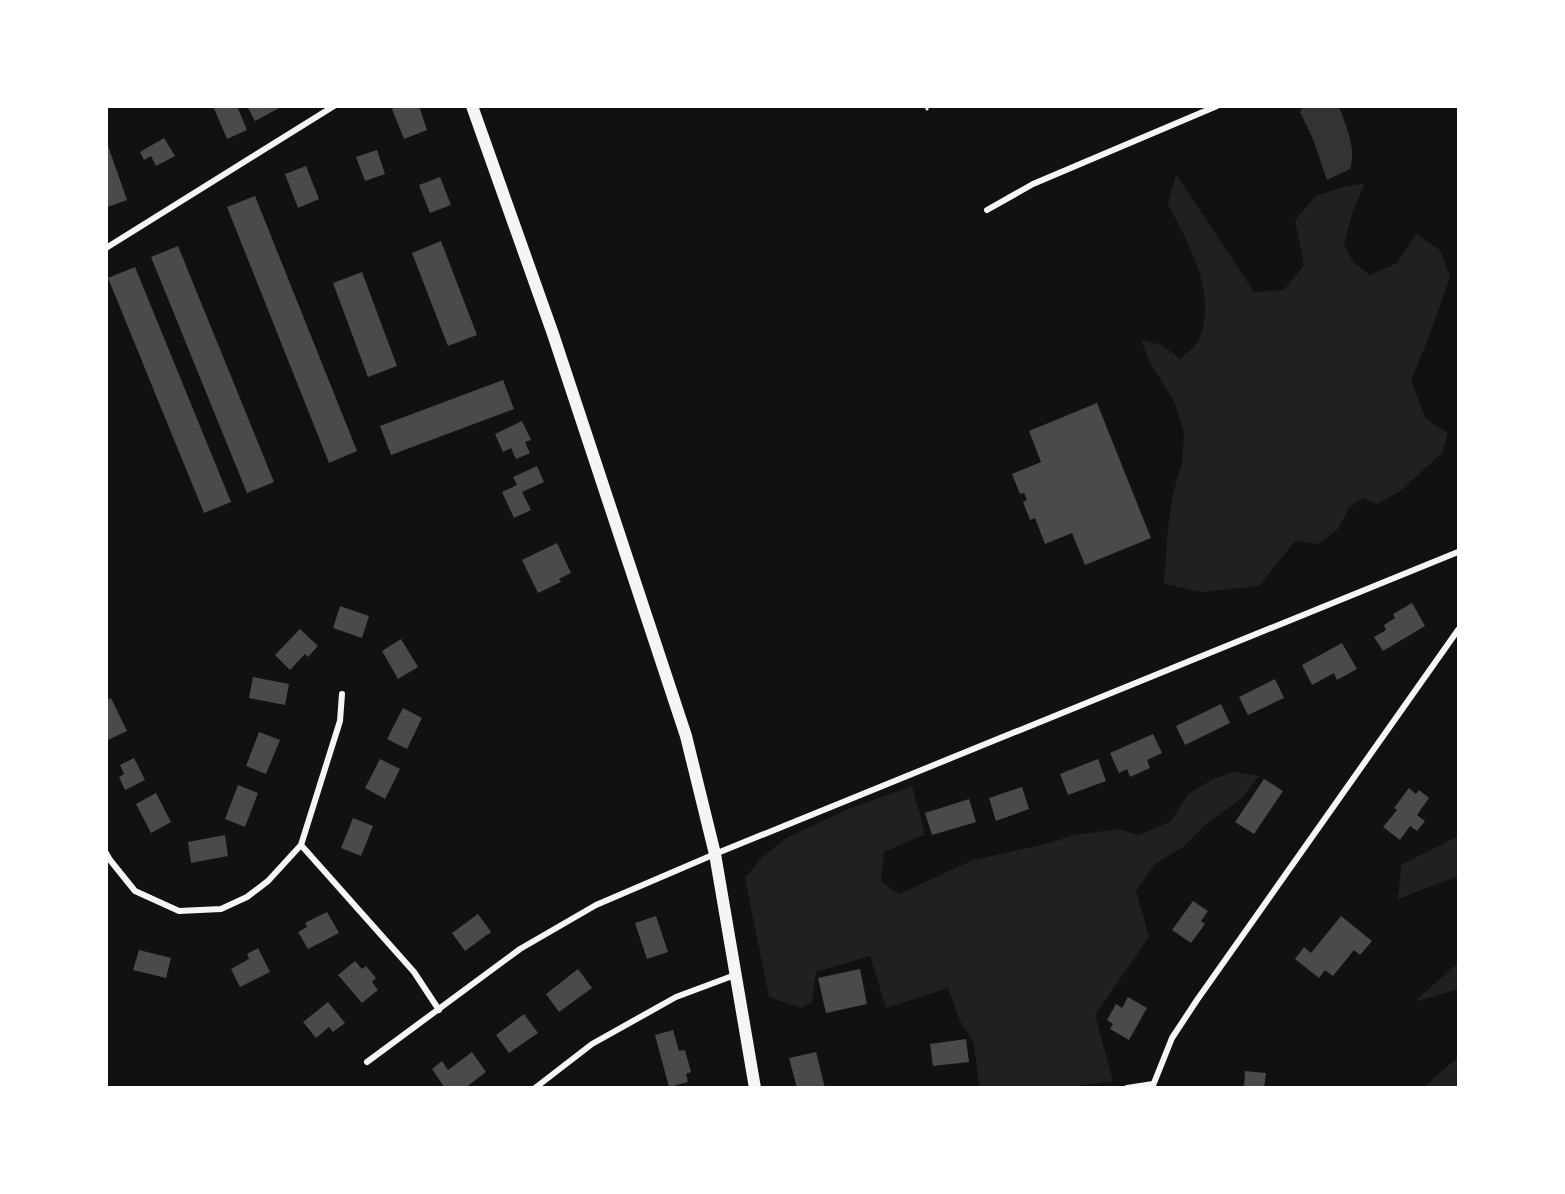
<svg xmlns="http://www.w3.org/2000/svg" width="1565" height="1194" font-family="Commissioner,sans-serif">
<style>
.green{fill:#202020}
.water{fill:#333}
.building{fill:#4a4a4a}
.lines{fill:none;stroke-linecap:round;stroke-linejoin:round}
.path{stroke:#f5f5f5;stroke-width:3}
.minor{stroke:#f5f5f5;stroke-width:6}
.secondary{stroke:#f5f5f5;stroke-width:12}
</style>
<rect width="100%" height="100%" fill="#111"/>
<!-- green -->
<path class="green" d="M 1176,174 L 1254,292 L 1284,290 L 1304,265 L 1295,220 L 1316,196 L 1343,187 L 1365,183 L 1353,211 L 1344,244 L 1353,262 L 1370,275 L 1397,263 L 1416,234 L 1440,250 L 1450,277 L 1430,334 L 1411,381 L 1426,419 L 1448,433 L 1442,453 L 1399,492 L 1377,504 L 1363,498 L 1349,508 L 1338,529 L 1319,544 L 1295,541 L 1259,586 L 1201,592 L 1164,584 L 1168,527 L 1173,493 L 1182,464 L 1184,433 L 1174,401 L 1149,361 L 1141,340 L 1162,345 L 1180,359 C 1186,353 1196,347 1199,339 C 1218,294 1188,243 1168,204 Z
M 1234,772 L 1259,776 L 1242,798 L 1205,825 L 1183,847 L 1155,864 L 1136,891 L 1149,937 L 1095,1015 L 1113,1081 L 1072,1087 L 979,1087 L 974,1043 L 960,1021 L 948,988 L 886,1008 L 870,956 L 816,972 L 812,1002 L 801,1008 L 769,997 L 745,878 L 762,857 L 786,838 L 848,809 L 912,786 L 925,834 L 884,852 L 881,881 L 899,894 L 973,860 L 1050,843 L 1074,835 L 1118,829 L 1139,835 L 1171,821 L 1188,794 L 1213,779 Z
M 1458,836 L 1458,876 L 1398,899 L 1401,865 Z
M 1458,963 L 1458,989 L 1414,1002 Z
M 1458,1057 L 1458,1087 L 1424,1087 Z"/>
<!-- water -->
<path class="water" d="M 1303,107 L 1339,107 C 1346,126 1357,149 1350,169 L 1327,180 L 1313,139 L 1300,112 Z"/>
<!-- building -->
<path class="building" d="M 213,106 L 237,106 L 247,130 L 227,139 Z
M 247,106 L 283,106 L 255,121 Z
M 398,106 L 419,106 L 427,130 L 404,139 L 392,109 Z
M 164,138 L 175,156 L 156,166 L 151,156 L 144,160 L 140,152 Z
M 107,143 L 127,200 L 107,207 L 106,205 Z
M 377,150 L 385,174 L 365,181 L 356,157 Z
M 306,166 L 319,199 L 298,208 L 285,174 Z
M 440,177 L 451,205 L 430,213 L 419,185 Z
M 255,196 L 357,451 L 329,463 L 227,207 Z
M 441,241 L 477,335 L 448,346 L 412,253 Z
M 178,246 L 274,482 L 247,493 L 151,257 Z
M 135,267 L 231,502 L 204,513 L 108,278 Z
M 362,272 L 397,366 L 368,377 L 333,283 Z
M 503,380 L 514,409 L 391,455 L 380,426 Z
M 1097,403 L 1151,538 L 1085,565 L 1072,533 L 1045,544 L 1035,518 L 1030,520 L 1023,502 L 1027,500 L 1024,493 L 1020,494 L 1012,474 L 1041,462 L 1029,431 Z
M 522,421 L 531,440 L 525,442 L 530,453 L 516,459 L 511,448 L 503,452 L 495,434 Z
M 537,466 L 544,482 L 522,492 L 531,510 L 514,518 L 502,492 L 517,485 L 513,477 Z
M 557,543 L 571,573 L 559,579 L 561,582 L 538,593 L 522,560 Z
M 1412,603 L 1425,626 L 1383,651 L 1374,637 L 1386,630 L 1384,625 L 1395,618 L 1393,614 Z
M 340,606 L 369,616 L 362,638 L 333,628 Z
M 300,629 L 318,646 L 308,657 L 305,654 L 290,670 L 275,655 Z
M 401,639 L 418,667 L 398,679 L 382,651 Z
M 1342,643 L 1357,669 L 1337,680 L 1334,673 L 1312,685 L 1302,665 Z
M 253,677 L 289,684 L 285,705 L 249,698 Z
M 1275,679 L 1284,698 L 1248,715 L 1239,697 Z
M 111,698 L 127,731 L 106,741 L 106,700 Z
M 1221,704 L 1230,723 L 1185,745 L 1176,726 Z
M 403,708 L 422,718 L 407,749 L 387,739 Z
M 259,732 L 280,740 L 266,774 L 246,766 Z
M 1153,734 L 1162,753 L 1147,760 L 1150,768 L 1130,777 L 1127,769 L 1119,773 L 1110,753 Z
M 134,758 L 145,780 L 125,790 L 119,777 L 124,774 L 120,765 Z
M 380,759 L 400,769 L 385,799 L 365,788 Z
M 1098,759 L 1106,781 L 1068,795 L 1060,774 Z
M 1264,779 L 1283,791 L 1254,834 L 1235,822 Z
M 238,785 L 258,793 L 245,827 L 225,819 Z
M 1022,787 L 1029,809 L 996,821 L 989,798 Z
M 1409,788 L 1416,794 L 1419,790 L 1429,798 L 1417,815 L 1425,821 L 1417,831 L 1410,826 L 1400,840 L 1383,827 L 1397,810 L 1394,808 Z
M 156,793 L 171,822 L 151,833 L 136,804 Z
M 969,799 L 976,822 L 932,835 L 925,813 Z
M 353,818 L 373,826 L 361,856 L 341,848 Z
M 225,835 L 228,856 L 191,863 L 188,842 Z
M 1193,901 L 1208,911 L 1201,921 L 1205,924 L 1191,943 L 1172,930 Z
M 327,912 L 339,933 L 308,949 L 298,932 L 307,927 L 305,923 Z
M 478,914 L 491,932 L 465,951 L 452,933 Z
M 656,916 L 668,952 L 647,959 L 635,923 Z
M 1341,916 L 1372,941 L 1360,955 L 1354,950 L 1333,976 L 1325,970 L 1319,978 L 1295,959 L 1304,947 L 1311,953 Z
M 258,948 L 270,972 L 240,987 L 231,969 L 249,959 L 247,954 Z
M 139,950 L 171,958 L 166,978 L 133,970 Z
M 355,961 L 362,969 L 366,966 L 376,978 L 372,982 L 378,990 L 362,1003 L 338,975 Z
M 578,969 L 592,988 L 559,1012 L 546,994 Z
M 860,969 L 867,1004 L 826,1013 L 818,978 Z
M 1128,997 L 1147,1008 L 1129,1040 L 1110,1029 L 1113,1024 L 1107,1020 L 1116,1004 L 1122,1008 Z
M 328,1002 L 345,1023 L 333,1032 L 329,1027 L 316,1038 L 303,1022 Z
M 524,1014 L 538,1033 L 509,1053 L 496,1035 Z
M 673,1030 L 679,1051 L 685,1050 L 691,1072 L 686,1074 L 688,1082 L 669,1087 L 655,1035 Z
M 966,1039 L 969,1062 L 933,1066 L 930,1044 Z
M 472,1052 L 486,1072 L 465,1088 L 460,1086 L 457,1088 L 445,1088 L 432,1069 L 442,1061 L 448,1070 Z
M 816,1052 L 825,1088 L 797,1088 L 789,1058 Z
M 1245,1071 L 1266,1073 L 1264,1088 L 1244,1088 Z"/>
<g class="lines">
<!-- path -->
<path class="path" d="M 927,106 L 927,109"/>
<!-- minor -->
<path class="minor" d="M 987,210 L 1033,184 L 1217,106
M 106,248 L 334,106
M 301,845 L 414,972 L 439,1010
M 106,853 L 110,860 L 135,891 L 179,911 L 221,909 L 247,897 L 268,881 L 301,845 L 340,721 L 342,694
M 367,1062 L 520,949 L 596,905 L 715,854 L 1458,552
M 535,1088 L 592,1044 L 676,997 L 735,975
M 1127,1088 L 1153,1084
M 1152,1088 L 1172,1038 L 1197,1000 L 1458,630"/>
<!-- secondary -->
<path class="secondary" d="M 472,106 L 553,334 L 686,736 L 715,854 L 755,1088"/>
</g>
<!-- border -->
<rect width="1565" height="1194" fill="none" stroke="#ffffff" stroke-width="216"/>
</svg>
